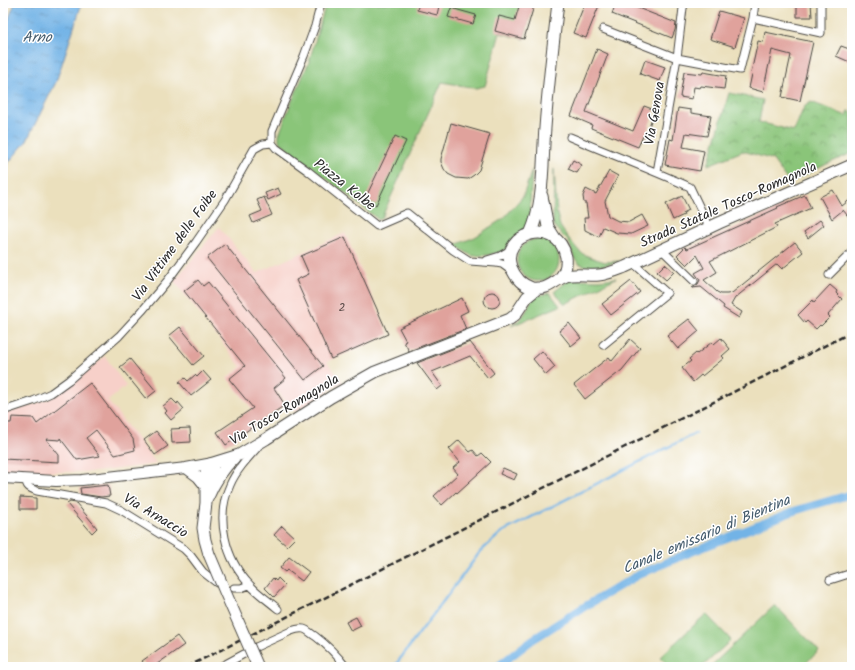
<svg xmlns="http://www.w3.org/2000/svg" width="855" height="670" font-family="Kalam,sans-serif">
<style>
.built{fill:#f7d0c9}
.grass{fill:#8ac579;stroke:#5a7852}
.park{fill:url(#park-crowns);stroke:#5a7852}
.water{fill:url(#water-ripples);stroke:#4e6f88}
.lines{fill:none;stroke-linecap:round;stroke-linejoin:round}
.stream{stroke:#72b3e6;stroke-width:2.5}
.canal{stroke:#72b3e6;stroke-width:8}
.building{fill:#e0a29c}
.street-casing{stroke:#484641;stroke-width:9}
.secondary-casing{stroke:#484641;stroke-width:12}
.primary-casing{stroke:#484641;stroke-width:13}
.street{stroke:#fff;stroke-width:7}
.secondary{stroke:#fff;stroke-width:10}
.primary{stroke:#fff;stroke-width:11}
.rail{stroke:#2b2b2b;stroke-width:2.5;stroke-dasharray:6 3;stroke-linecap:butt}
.primary-bridge-casing{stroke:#484641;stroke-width:13;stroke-linecap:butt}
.primary-bridge{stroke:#fff;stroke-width:11}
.labels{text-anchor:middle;stroke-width:3;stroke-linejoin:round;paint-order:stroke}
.number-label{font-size:12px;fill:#584947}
.street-label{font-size:14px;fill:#2b2b2b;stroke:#fff}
.water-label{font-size:15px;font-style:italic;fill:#445b6c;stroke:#fff}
</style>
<defs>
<pattern id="park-crowns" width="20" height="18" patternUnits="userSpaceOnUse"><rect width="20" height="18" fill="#8ac579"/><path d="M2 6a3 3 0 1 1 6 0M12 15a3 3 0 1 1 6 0" fill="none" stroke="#71a063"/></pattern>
<pattern id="water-ripples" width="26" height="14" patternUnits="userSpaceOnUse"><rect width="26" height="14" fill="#72b3e6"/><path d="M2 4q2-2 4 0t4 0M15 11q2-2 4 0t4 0" fill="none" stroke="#5e92bb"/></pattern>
</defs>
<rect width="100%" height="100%" fill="#fff"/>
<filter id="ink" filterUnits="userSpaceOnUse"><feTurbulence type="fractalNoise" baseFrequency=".025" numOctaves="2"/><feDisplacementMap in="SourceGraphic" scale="8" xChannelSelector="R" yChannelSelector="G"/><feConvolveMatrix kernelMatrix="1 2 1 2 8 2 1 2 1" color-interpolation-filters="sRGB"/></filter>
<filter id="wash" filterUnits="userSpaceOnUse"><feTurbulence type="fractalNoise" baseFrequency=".012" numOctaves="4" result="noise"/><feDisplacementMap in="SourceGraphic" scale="16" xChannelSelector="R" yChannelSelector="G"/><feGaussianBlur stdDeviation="0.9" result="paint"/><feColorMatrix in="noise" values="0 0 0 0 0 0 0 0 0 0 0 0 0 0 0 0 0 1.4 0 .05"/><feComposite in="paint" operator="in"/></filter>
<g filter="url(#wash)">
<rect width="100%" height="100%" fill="#ebe0bd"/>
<!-- built -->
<path class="built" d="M 219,227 L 257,273 L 345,233 L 389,335 L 327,362 L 343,382 L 295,412 L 278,392 L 252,409 L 227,378 L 241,367 L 174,281 Z
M 105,356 L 126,386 L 108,401 L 157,464 L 95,472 L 3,472 L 3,414 L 49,399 L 89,369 Z"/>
<!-- grass -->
<path class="grass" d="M 326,3 L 534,3 L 524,39 L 500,33 L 485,86 L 476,88 L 442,82 L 382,217 L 379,220 L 280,142 L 279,140 L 279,135 L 289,108 L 309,62 Z
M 554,169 L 557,214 L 560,226 L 566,235 L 578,250 L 583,254 L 590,257 L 605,262 L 620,261 C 608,265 583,272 575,259 C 571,253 572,247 568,241 C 563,235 557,231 553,224 Z
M 532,170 L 529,222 L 528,227 L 518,235 L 504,251 L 488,255 L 472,256 L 455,245 L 475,237 L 504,218 L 523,196 Z
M517 260a21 21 0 1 1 42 0a21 21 0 1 1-42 0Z
M 616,278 L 565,304 L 554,292 L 569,280 L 573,279 L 599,280 Z
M 550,293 L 560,306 L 511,326 C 516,322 522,319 525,313 C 529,308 529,301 535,297 C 539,295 545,294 550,293 Z
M 775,605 L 819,651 L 801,667 L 710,667 Z
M 706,614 L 731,640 L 702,667 L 670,667 L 660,657 Z"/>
<!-- park -->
<path class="park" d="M 729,93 L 763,100 L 759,122 L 794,131 L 804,107 L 811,102 L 847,116 L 849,110 L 852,114 L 852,153 L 827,164 L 789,183 L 773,160 L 743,151 L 708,165 Z"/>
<!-- water -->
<path class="water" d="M 15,3 L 82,3 L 56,82 L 26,142 L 3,169 L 3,33 Z"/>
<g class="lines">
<!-- stream -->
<path class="stream" d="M 394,667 L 480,552 L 502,532 L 696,433"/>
<!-- canal -->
<path class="canal" d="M 497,667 L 532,640 L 584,607 L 638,575 L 684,555 L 794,511 L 852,494"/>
</g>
<g id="blocks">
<!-- building -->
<path class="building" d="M 419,3 L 428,3 L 439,6 L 437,15 L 417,10 Z
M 520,3 L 534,6 L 524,39 L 495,31 L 499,16 L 515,20 Z
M 585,3 L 600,3 L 586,38 L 573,33 Z
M 616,3 L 625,3 L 676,23 L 675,30 L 672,38 L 612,14 Z
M 797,3 L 811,3 L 812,17 L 797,17 Z
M 451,8 L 476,15 L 473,24 L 448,17 Z
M 719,11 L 744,18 L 735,47 L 710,39 Z
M 765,32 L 813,42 L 800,101 L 782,97 L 791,55 L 772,50 L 763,92 L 749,88 L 752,74 L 751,73 L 758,41 L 763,42 Z
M 841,46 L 852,50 L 852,63 L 836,56 Z
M 597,49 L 608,54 L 586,112 L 633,131 L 644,106 L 655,110 L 645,137 L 643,136 L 638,147 L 591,128 L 592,125 L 571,116 Z
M 645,60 L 665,67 L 660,81 L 640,74 Z
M 684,72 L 702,74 L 703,72 L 726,76 L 724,89 L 701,86 L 700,88 L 694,87 L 692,99 L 680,97 Z
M 678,108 L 691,110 L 691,113 L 711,116 L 707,136 L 686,133 L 683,147 L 704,151 L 700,171 L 665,165 L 670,139 L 673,140 Z
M 451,123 L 490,134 L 479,170 L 474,175 L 468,179 L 456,178 L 448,174 L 444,169 L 441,162 L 441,159 Z
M 395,136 L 406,141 L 376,205 L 365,199 Z
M 573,160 L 582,165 L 577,173 L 568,169 Z
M 609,171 L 618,176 L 605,201 L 608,216 L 618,221 L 629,222 L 642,215 L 648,226 L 631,234 L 617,233 L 603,227 L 599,237 L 585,230 L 584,218 L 588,218 L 586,203 L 584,203 L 583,196 L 586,189 L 596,194 Z
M 278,188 L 281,194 L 268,200 L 265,193 Z
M 833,190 L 842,206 L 852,198 L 852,221 L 843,210 L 832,219 L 820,197 Z
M 805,195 L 811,208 L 775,224 L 777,227 L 710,261 L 717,272 L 704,280 L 717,292 L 721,294 L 727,294 L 732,293 L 795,242 L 803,252 L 782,269 L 777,264 L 735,298 L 731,305 L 742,312 L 739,318 L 723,308 L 724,306 L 701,287 L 692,288 L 698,284 L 700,280 L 695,273 L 704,268 L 697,255 L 687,265 L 677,255 L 685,247 L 687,249 L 778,208 L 777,207 Z
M 682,196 L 689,210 L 683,213 L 684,215 L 673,220 L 666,204 Z
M 264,197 L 272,215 L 253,223 L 250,216 L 262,211 L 257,200 Z
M 820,220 L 824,225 L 808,238 L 804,232 Z
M 345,237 L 388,334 L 331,359 L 296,280 L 309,274 L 301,256 Z
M 225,244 L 323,366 L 305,380 L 207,258 Z
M 665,264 L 674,272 L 666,280 L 657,272 Z
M 198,280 L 203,286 L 208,282 L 286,378 L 274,388 L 285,405 L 226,445 L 217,432 L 253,408 L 229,379 L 245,366 L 184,291 Z
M 631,281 L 640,292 L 611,315 L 602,304 Z
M 830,285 L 837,291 L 836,293 L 842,299 L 828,315 L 830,317 L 821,326 L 820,325 L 816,329 L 807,321 L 805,323 L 798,315 L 813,300 L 814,302 Z
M484 300a8 8 0 1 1 16 0a8 8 0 1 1-16 0Z
M 462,298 L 468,311 L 460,315 L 466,329 L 409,351 L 404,342 L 406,341 L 399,328 Z
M 689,319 L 699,331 L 678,349 L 667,336 Z
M 569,323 L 581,338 L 571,346 L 559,331 Z
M 180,327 L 204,356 L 193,365 L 169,336 Z
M 721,338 L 730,349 L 722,356 L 724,358 L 702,376 L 701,375 L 693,382 L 682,368 L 691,361 L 689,359 L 696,353 L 697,354 L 712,342 L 714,344 Z
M 630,339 L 640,348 L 622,370 L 585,399 L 574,385 L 609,357 L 612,361 Z
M 470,342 L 494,373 L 488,378 L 470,356 L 432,372 L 442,386 L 437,390 L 417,363 Z
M 542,351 L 555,367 L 546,375 L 533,359 Z
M 130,359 L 156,391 L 146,399 L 120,367 Z
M 203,371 L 211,380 L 191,396 L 179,382 L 185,378 L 188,381 L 195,375 L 197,377 Z
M 90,383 L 133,439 L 135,450 L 115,455 L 96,430 L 86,438 L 100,456 L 77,460 L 60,438 L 60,440 L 46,439 L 59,455 L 59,462 L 3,459 L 3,423 L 11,423 L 12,417 L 33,418 L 37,424 Z
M 172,399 L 177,404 L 178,402 L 184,409 L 171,420 L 165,413 L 167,411 L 163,406 Z
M 190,428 L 191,442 L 172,443 L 171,429 Z
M 156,431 L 168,446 L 155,455 L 144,440 Z
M 459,440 L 470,452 L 473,450 L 478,456 L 482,453 L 491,462 L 457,493 L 456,492 L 442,505 L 434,496 L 458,474 L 453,468 L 460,462 L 449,449 Z
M 503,468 L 517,474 L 514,480 L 500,474 Z
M 108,485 L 110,496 L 101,497 L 81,494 L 80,488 Z
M 20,497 L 36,498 L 36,509 L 20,509 Z
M 70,502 L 76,503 L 97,528 L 92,533 L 67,504 Z
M 282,526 L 295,538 L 287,546 L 274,535 Z
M 289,557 L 309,572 L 302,581 L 287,570 L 285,572 L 280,568 Z
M 273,578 L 276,581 L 278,578 L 285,585 L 274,597 L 265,588 Z
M 356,617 L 361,626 L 351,631 L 346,622 Z
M 177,636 L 184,645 L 153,667 L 146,667 L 142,661 Z"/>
</g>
</g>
<g filter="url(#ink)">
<use href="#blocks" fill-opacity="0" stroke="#484641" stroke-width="1"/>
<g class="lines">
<!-- street casing -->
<g class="street-casing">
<path id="street" d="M 321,3 L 315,26 L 304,56 L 272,131 L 272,143 L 276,148 L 308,171 L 377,226 L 407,213 L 453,250 L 470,261 L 496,263 L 502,264 L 513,272
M 753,18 L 821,33 L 821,3
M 603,29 L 677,58 L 740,70 L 753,18 L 755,3
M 570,137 C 610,154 650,169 690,187 L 709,227
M 657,172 L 677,58 L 683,8 L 685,3
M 662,250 L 694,281
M 487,260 L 500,256 L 512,249
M 829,275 L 852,252
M 603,345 L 667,293 L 633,263
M 3,411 L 33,401 L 51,393 L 69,380 L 119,336 L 142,311 L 168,280 L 196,242 L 225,200 L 254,149 L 263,144 L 272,143
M 257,448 C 247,459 236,471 230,485 C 215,518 225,559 250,585 C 258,594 269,601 278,609
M 26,479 C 26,487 29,488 37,491 L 106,503 L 121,510 L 184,549 L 191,556 L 203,572 L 217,583
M 830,580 L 852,573
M 234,588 L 241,588 L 249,585
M 256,647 L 291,631 C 296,629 300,628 304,629 C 308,630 311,634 315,636 C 327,645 337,655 346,667
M 220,667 L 244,654"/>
</g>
<!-- secondary casing -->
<g class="secondary-casing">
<path id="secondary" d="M 186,468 L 198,477 L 206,487
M 3,478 L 56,481 L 82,480 L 186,468 L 213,463 L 214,475 L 212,487"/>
</g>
<!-- primary casing -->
<g class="primary-casing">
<path id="primary" d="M 542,196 L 548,227 L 555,238
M 530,234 C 545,201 542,163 545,128 C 548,86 553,45 558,3
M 559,279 C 565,273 567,265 566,257 C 558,216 499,233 511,267 C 515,277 522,285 532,288 C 548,291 553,281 566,276 C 576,273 588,276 599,275 C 608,274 617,270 625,267 L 719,223 L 852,165
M 207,499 C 214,483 222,469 235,457
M 209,554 L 205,540 L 203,528 L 206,503 L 206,475 L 207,469 L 210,464 L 239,455 L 266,439 L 331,397 L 375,372 L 510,319 L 515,315 L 527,297 L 538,288"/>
</g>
<!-- street -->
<use href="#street" class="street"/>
<!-- secondary -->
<use href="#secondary" class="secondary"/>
<!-- primary -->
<use href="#primary" class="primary"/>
<!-- rail -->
<path class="rail" d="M 187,667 L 623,448 L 852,332"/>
<!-- primary-bridge casing -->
<g class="primary-bridge-casing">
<path id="primary-bridge" d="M 209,554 L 226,594 L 258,667"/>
</g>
<!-- primary-bridge -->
<use href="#primary-bridge" class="primary-bridge"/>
</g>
</g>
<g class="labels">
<!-- number labels -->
<g class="number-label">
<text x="342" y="311">2</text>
</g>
<!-- street labels -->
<g class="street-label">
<text transform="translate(654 113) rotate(-80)" y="5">Via Genova</text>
<text transform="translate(345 184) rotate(38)" y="5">Piazza Kolbe</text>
<text transform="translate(728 204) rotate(-24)" y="5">Strada Statale Tosco-Romagnola</text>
<text transform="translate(174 245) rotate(-54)" y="5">Via Vittime delle Foibe</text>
<text transform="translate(284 409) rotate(-31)" y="5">Via Tosco-Romagnola</text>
<text transform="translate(156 515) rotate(31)" y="5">Via Arnaccio</text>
</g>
<!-- water labels -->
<g class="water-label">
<text x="37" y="42">Arno</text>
<text transform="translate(706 534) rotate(-23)" y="5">Canale emissario di Bientina</text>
</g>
</g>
<!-- margin -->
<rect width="855" height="670" fill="none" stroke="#fff" stroke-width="16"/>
</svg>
